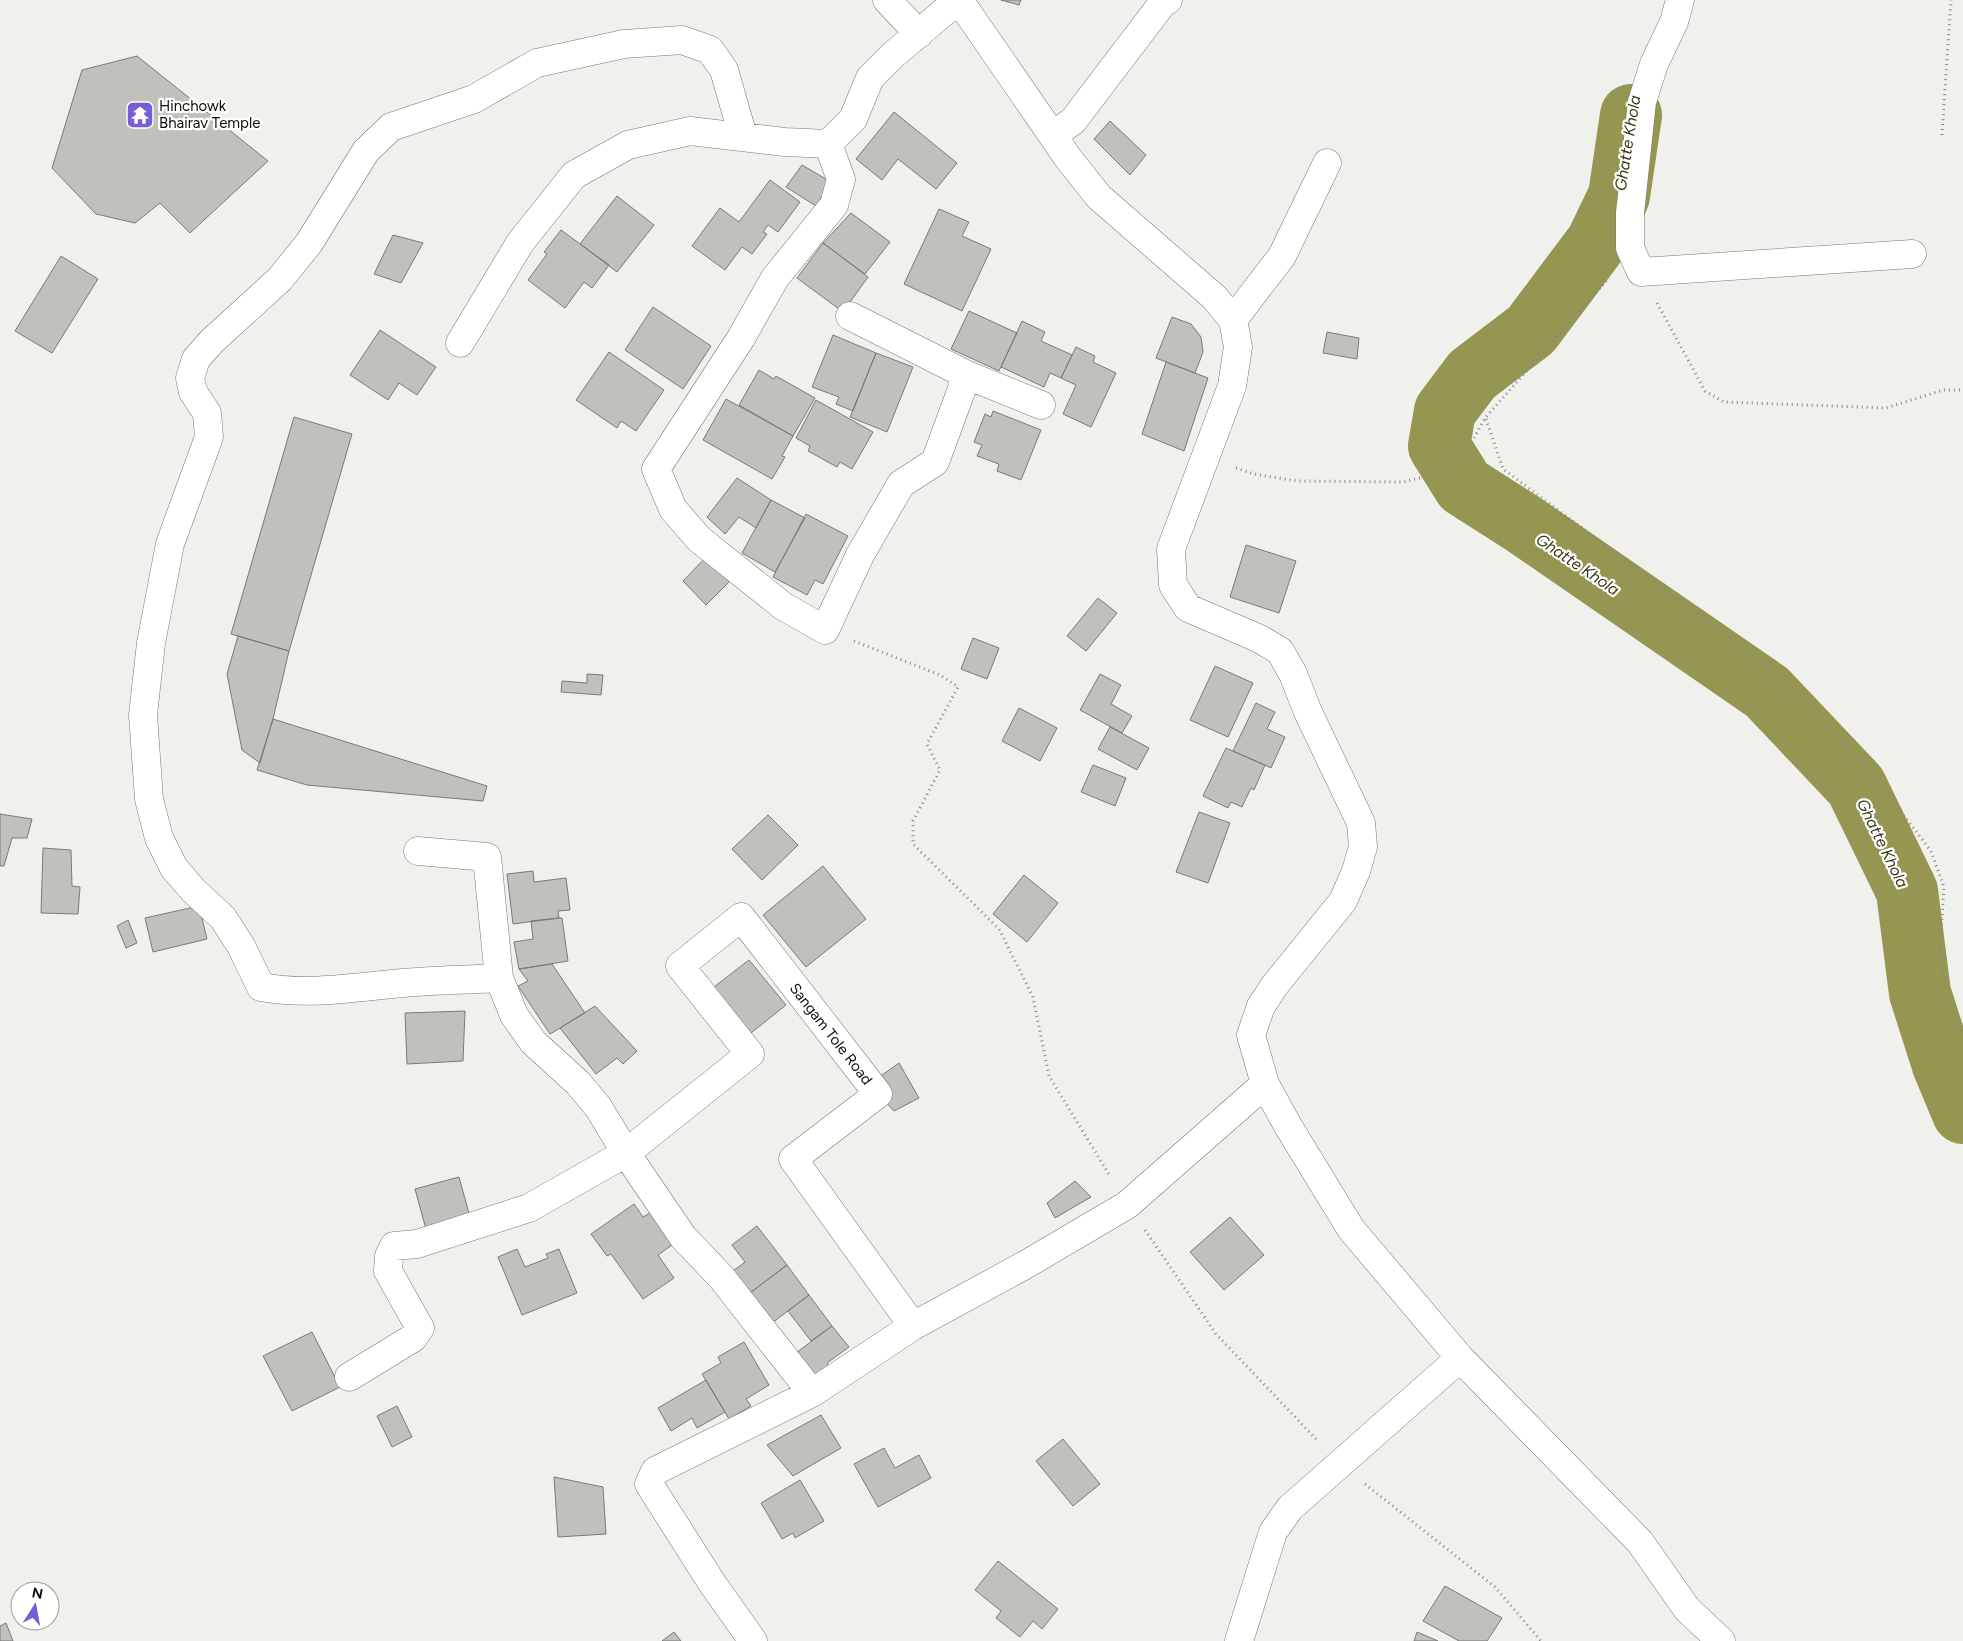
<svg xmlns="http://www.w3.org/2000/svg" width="1963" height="1641" font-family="Figtree,sans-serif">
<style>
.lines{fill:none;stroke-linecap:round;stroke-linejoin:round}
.river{stroke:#959652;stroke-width:62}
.building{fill:#c0c0bc;stroke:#7a7a77}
.minor-casing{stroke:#777773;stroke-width:29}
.path{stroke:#878784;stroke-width:3;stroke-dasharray:1 4;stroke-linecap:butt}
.minor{stroke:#fff;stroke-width:28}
.labels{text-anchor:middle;stroke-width:4.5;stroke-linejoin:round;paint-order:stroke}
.poi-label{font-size:15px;fill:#0d0d0b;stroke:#fffffe;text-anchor:start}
.street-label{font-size:15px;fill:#0d0d0b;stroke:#fffffe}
.water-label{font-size:16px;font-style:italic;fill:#343516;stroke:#fffffe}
</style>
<rect width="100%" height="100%" fill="#f0f0ec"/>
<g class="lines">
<!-- river -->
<path class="river" d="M 1631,115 L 1619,196 L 1597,242 L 1531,330 L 1472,375 L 1445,411 L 1439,446 L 1464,486 L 1522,523 L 1767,692 L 1856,786 L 1907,891 L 1920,993 L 1943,1065 L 1963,1113"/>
</g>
<!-- building -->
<path class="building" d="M 1001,0 L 1021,0 L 1019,5 Z
M 137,56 L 268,161 L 190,233 L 160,203 L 135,223 L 96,214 L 52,168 L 82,70 Z
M 894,112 L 957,163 L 936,189 L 898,159 L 882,180 L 856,159 Z
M 1110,121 L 1146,155 L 1130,175 L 1094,139 Z
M 802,165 L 831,182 L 816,206 L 786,187 Z
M 770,180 L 800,202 L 778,232 L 768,225 L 763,232 L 767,234 L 752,254 L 742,247 L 725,270 L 692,246 L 720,208 L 739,222 Z
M 617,196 L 654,225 L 617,272 L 580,244 Z
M 939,209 L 969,222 L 962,236 L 991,249 L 962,311 L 904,284 Z
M 851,213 L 890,242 L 865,274 L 823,243 Z
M 561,230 L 609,265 L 592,288 L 584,282 L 565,308 L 528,280 L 547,254 L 544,252 Z
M 393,235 L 423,243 L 401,283 L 374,274 Z
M 823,243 L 868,277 L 843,312 L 797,278 Z
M 61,256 L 98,279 L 52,353 L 15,331 Z
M 653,307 L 711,346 L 683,389 L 625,350 Z
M 969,311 L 1017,333 L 999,371 L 951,349 Z
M 1172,317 L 1191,324 L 1201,337 L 1203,352 L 1195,373 L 1156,358 Z
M 1022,321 L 1045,332 L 1041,341 L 1072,355 L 1061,378 L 1050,373 L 1044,387 L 1001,367 Z
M 380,330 L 436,367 L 417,395 L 399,383 L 388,400 L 350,375 Z
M 1327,332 L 1359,338 L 1357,359 L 1323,353 Z
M 833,335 L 876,353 L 853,411 L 836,404 L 839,397 L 812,387 Z
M 1076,347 L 1095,356 L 1093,362 L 1116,373 L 1091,427 L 1063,414 L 1076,385 L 1061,378 Z
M 609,352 L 664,390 L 636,431 L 621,421 L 617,428 L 576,400 Z
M 876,353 L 913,367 L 887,432 L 850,417 Z
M 1166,362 L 1208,378 L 1184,451 L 1142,434 Z
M 759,370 L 774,379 L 776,376 L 815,398 L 793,436 L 739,405 Z
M 726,399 L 793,436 L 782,456 L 785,457 L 772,479 L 703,440 Z
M 816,400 L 873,432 L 852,469 L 840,462 L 837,467 L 808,451 L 810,446 L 796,438 Z
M 993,411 L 1041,430 L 1021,480 L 997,471 L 999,464 L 977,456 L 982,445 L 974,442 L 985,414 L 991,417 Z
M 294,417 L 352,434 L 289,651 L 231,634 Z
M 737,478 L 771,500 L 756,528 L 739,517 L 725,534 L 707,517 Z
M 771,500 L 805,518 L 775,572 L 742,553 Z
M 806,514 L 848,536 L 823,584 L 815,580 L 807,595 L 773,577 Z
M 1246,545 L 1296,561 L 1279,613 L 1230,597 Z
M 709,554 L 733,578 L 706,605 L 683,581 Z
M 1098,598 L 1117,613 L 1086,651 L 1067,636 Z
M 238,636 L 289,651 L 273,719 L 260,763 L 242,750 L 227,674 Z
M 973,638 L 999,648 L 987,679 L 961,669 Z
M 1215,666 L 1253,683 L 1228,737 L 1190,720 Z
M 587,674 L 603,675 L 601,695 L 561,692 L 562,681 L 587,683 Z
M 1100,674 L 1121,685 L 1111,704 L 1132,716 L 1122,733 L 1080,710 Z
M 1256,703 L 1275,712 L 1267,729 L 1285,737 L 1271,768 L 1233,751 Z
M 1019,708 L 1057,728 L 1040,761 L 1002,741 Z
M 273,719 L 487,786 L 483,801 L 307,785 L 257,770 Z
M 1110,727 L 1149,748 L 1137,770 L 1098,749 Z
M 1226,748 L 1265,765 L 1254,790 L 1251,788 L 1242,807 L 1231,802 L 1228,808 L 1203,796 Z
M 1093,765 L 1126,778 L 1115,806 L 1081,792 Z
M 1199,812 L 1230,823 L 1208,883 L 1176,872 Z
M 0,814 L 32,819 L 27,838 L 12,838 L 4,866 L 0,866 Z
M 768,815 L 798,845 L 762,880 L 732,849 Z
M 43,848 L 71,850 L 72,886 L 80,887 L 78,914 L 41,913 Z
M 823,866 L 866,919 L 806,967 L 763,915 Z
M 533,871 L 534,882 L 566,878 L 570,910 L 558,911 L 559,918 L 513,924 L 507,874 Z
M 1024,875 L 1058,903 L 1027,942 L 993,914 Z
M 199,906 L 207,939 L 153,952 L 145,918 Z
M 559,918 L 562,918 L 568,961 L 519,969 L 514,942 L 533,939 L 531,921 Z
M 128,920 L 137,943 L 126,948 L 117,926 Z
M 749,960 L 786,1005 L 751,1033 L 714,987 Z
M 552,964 L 585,1013 L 550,1034 L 518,986 L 528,981 L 519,969 Z
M 595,1006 L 637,1051 L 623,1064 L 617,1058 L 596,1074 L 560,1028 Z
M 465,1011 L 463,1061 L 407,1064 L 405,1013 Z
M 899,1063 L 919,1098 L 894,1111 L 878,1094 L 875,1080 Z
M 459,1177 L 470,1217 L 426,1229 L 415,1189 Z
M 1075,1181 L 1091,1197 L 1055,1218 L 1047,1203 Z
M 634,1204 L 643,1217 L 650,1213 L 672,1245 L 658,1255 L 674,1278 L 643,1299 L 611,1254 L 607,1256 L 591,1234 Z
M 1230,1217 L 1264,1255 L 1224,1290 L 1190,1252 Z
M 757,1226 L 787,1265 L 750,1293 L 733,1271 L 745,1262 L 732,1245 Z
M 517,1249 L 525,1267 L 548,1258 L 546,1254 L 559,1249 L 577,1293 L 522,1315 L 498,1257 Z
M 787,1265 L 809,1295 L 772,1323 L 750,1293 Z
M 809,1295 L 832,1326 L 811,1341 L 788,1311 Z
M 832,1326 L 849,1347 L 827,1363 L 829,1366 L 813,1377 L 796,1353 Z
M 312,1332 L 340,1387 L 292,1411 L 263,1356 Z
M 744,1342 L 769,1385 L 746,1399 L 751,1406 L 729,1419 L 702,1374 L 721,1363 L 718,1357 Z
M 706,1380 L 725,1412 L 697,1428 L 692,1418 L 671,1431 L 658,1408 Z
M 397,1406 L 412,1437 L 392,1447 L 377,1416 Z
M 821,1415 L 841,1448 L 793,1476 L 767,1445 Z
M 1063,1439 L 1100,1484 L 1073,1506 L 1036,1461 Z
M 884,1448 L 895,1468 L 919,1455 L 931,1478 L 878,1507 L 854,1464 Z
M 554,1477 L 603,1487 L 606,1534 L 558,1537 Z
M 800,1480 L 824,1521 L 795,1538 L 793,1533 L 782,1539 L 761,1503 Z
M 998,1561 L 1058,1609 L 1042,1629 L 1033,1621 L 1020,1637 L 996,1618 L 1001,1611 L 975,1590 Z
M 1445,1586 L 1502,1618 L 1487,1641 L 1459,1641 L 1423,1621 Z
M 6,1623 L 13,1641 L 0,1641 L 0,1626 Z
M 674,1632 L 681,1641 L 662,1641 Z
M 1417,1632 L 1438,1641 L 1414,1641 Z"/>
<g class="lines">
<!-- minor casing -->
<g class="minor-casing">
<path id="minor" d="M 887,0 L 919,34
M 959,0 L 1068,158 L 1099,197 L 1214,297 L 1233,320 L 1238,347 L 1232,386 L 1171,549 L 1173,585 L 1188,608 L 1260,639 L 1280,651 L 1293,674 L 1308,712 L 1361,823 L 1363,847 L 1356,871 L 1343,901 L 1275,985 L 1261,1006 L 1251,1035 L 1265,1084 L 1288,1126 L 1351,1229 L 1460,1358 L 1640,1542 L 1687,1609 L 1721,1641
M 1680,0 L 1674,22 L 1654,64 L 1642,102 L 1630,213 L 1630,248 L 1641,272 L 1912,254
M 1053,135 L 1073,121 L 1165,0 L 1168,0
M 828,144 L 841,179 L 834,205 L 775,278 L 741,338 L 656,469 L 673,509 L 699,539 L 783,606 L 825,630 L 860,555 L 901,484 L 935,462 L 967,375
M 850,316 L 967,375 L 1041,405
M 1233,320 L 1282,256 L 1327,163
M 460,343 L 520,243 L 574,175 L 628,145 L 690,131 L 785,142 L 828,144 L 853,119 L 870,78 L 893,55 L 958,0
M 418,851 L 487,857 L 499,978 L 514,1015 L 533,1042 L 578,1083 L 598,1107 L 626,1153 L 683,1237 L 722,1278 L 812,1393 L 913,1326 L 1025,1265 L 1127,1205 L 1265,1084
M 499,978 C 467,980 435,980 403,983 C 356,987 308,996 261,987 L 241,946 L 223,918 L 193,890 L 174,868 L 159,838 L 149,799 L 143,715 L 151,643 L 170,544 L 209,437 L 207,413 L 193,392 L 190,378 L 196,359 L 212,341 L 280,279 L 309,243 L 366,151 L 391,127 L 474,99 L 537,63 L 624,44 L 682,40 L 710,50 L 724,70 L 743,136
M 349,1377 L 413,1338 L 420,1328 L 388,1271 L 389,1256 L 394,1246 L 417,1244 L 529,1208 L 626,1153 L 750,1054 L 680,966 L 741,917 L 878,1094 L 793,1159 L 913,1326
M 753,1641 L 712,1583 L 649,1484 L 655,1471 L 812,1393
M 1239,1641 L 1273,1532 L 1290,1508 L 1460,1358"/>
</g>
<!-- path -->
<path class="path" d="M 1942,135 L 1951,0
M 1657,303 L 1705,391 L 1724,402 L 1886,408 L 1943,390 L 1963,390
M 1486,419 L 1503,469 L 1754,656 L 1831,728 L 1885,791 L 1931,851 L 1944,887 L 1940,947 L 1945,994 L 1963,1034
M 1236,468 L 1254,474 L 1297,481 L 1403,482 L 1428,476 L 1468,449 L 1485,418 L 1607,280 L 1610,279
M 854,641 L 940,675 L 958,687 L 927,744 L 940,770 L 913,821 L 913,844 L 999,929 L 1033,997 L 1049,1076 L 1110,1176
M 1145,1230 L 1216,1334 L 1318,1441
M 1365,1484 L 1495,1587 L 1541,1641"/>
<!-- minor -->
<use href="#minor" class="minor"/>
</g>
<!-- icons -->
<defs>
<g id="temple-square" transform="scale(1.4375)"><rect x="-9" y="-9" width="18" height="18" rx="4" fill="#775cd7" stroke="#fffffe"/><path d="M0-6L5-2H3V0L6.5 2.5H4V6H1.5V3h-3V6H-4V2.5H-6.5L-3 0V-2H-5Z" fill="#fff"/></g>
</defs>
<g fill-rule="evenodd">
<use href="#temple-square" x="140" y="115"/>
</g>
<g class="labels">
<!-- poi labels -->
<g class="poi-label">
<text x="159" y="111">Hinchowk<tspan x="159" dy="17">Bhairav Temple</tspan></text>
</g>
<!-- street labels -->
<g class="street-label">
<text transform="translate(831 1034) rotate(52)" y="5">Sangam Tole Road</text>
</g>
<!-- water labels -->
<g class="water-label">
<text transform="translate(1627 143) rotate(-81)" y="6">Ghatte Khola</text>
<text transform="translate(1578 564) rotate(34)" y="6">Ghatte Khola</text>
<text transform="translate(1883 843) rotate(64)" y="6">Ghatte Khola</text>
</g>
</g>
<!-- north arrow -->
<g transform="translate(35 1606) rotate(11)"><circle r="24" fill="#fffffe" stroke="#9e9e9d"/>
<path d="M0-4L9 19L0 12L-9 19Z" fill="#775cd7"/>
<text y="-8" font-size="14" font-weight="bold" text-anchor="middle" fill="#0d0d0b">N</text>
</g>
</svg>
